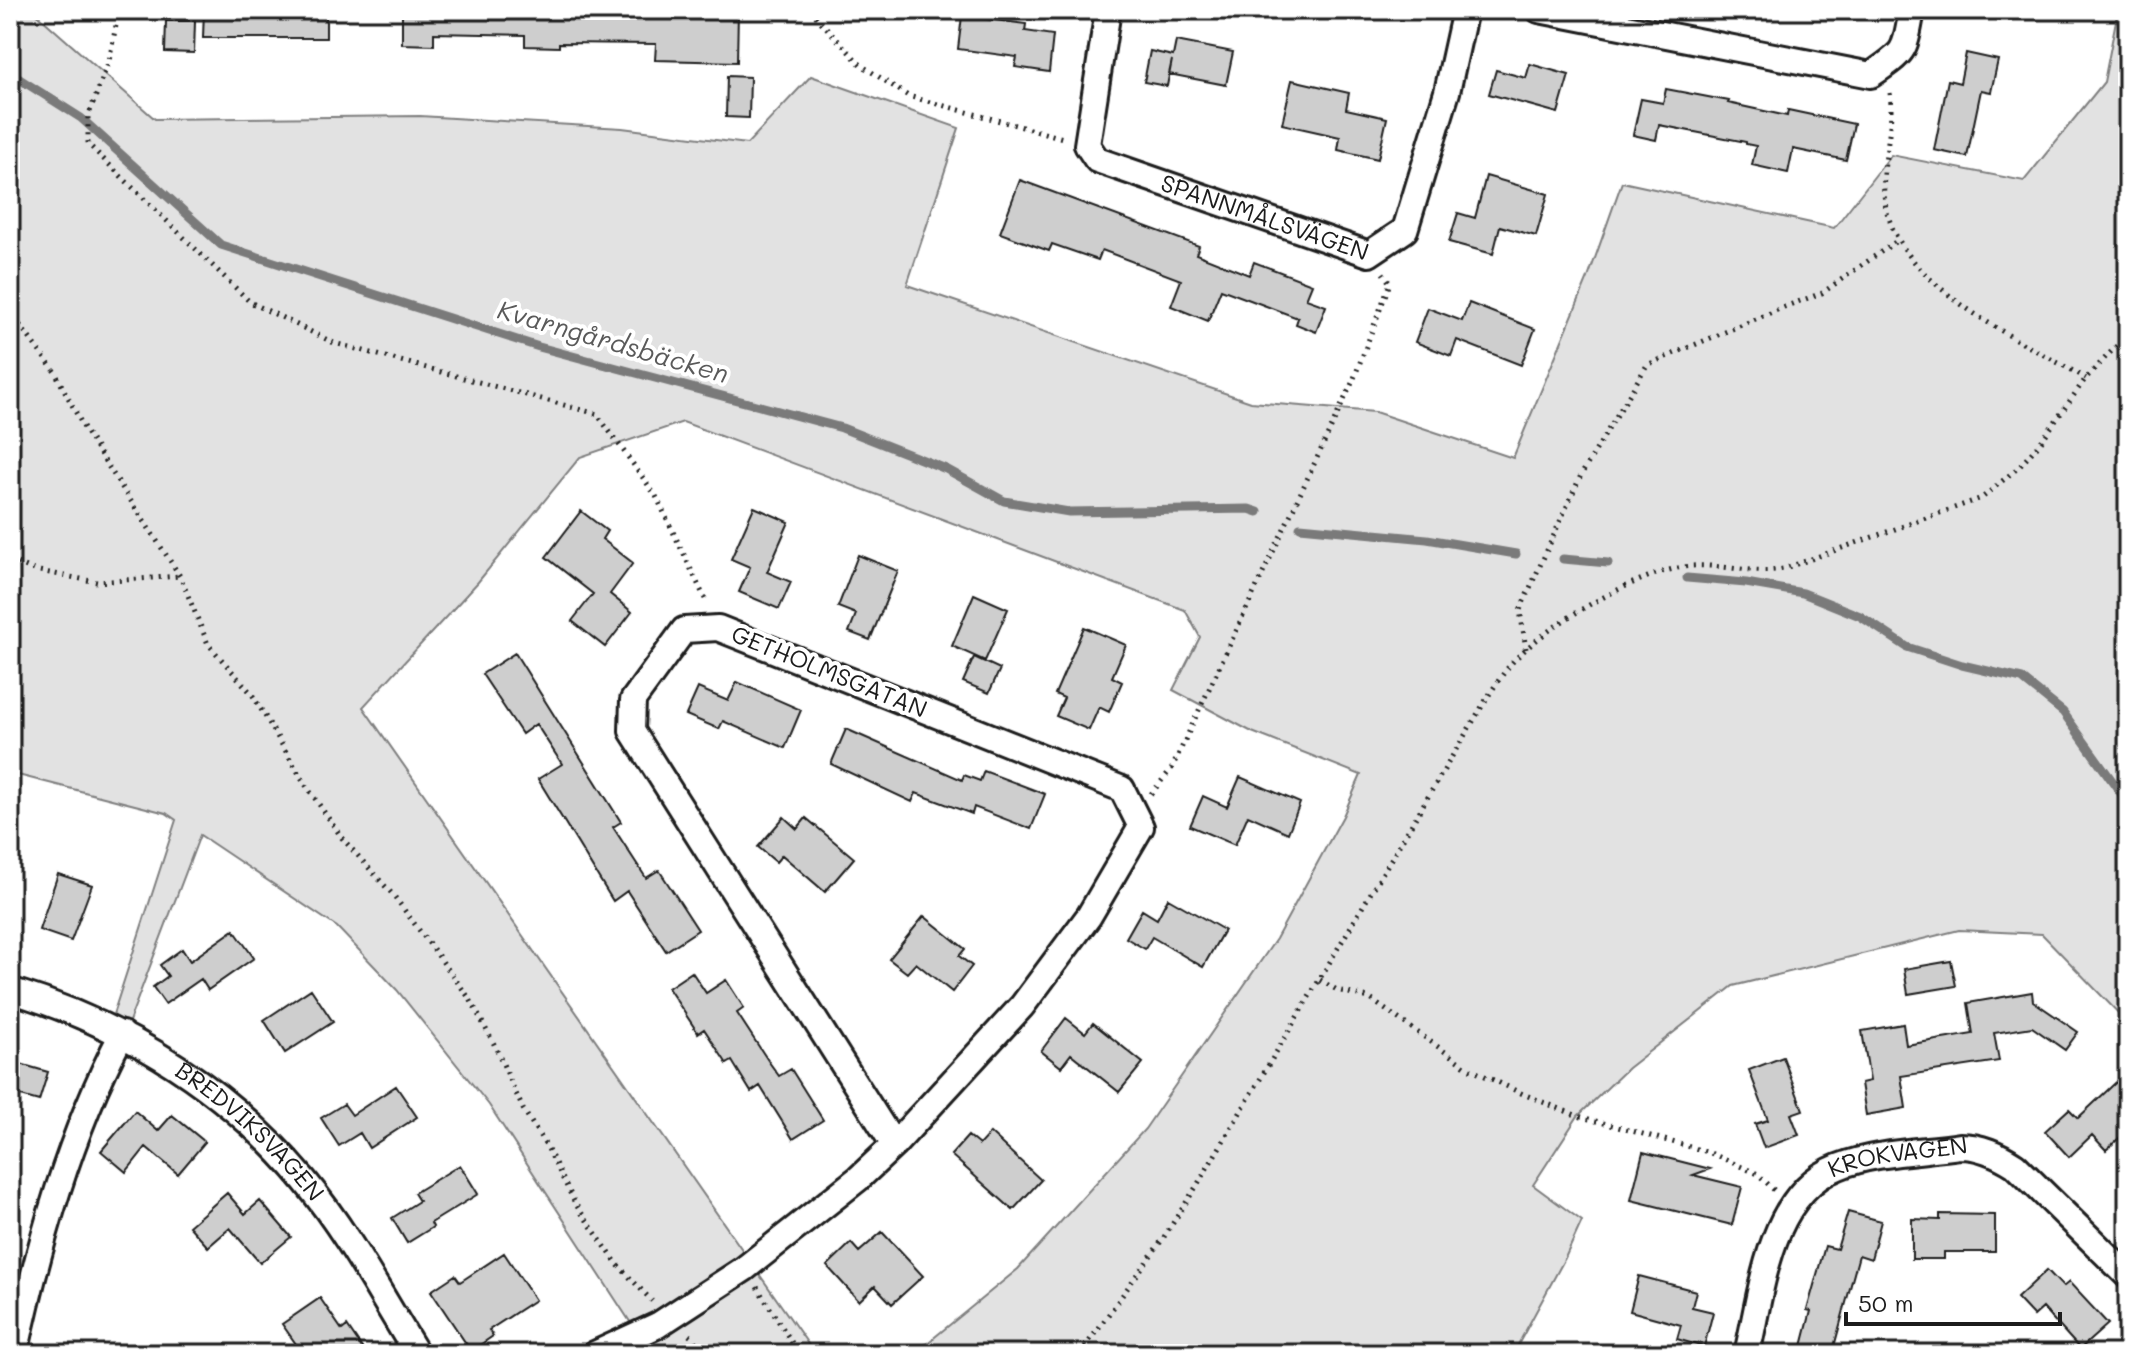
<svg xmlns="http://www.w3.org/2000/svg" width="2138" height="1364" font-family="Mali,sans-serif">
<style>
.green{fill:#e2e2e2;stroke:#7f7f7f;stroke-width:2}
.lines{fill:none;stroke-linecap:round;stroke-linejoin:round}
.stream{stroke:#7a7a7a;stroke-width:9}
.building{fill:#cecece;stroke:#1c1c1c;stroke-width:2}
.street-casing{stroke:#1c1c1c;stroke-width:30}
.path{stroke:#1c1c1c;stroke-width:5;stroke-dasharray:2 6;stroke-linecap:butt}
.street{stroke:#fff;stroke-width:24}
.labels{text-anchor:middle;stroke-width:8;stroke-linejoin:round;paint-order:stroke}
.street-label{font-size:24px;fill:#1c1c1c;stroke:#fff}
.water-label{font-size:26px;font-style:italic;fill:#5a5a5a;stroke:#fff}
</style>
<rect width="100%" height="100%" fill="#fff"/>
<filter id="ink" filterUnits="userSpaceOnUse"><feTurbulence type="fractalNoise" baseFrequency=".0125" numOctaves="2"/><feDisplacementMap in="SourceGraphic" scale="16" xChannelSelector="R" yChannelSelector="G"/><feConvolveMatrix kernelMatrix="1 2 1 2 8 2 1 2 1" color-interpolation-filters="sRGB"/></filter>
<g filter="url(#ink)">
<!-- green -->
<path class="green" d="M 10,10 L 32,10 L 155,119 L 420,116 L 622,128 L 747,144 L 811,76 L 959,128 L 907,285 L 1251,402 L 1375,412 L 1513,458 L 1588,278 L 1622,182 L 1834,228 L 1891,155 L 2024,181 L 2104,82 L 2118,10 L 2128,10 L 2128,1023 L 2042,934 L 1959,930 L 1733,986 L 1628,1068 L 1578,1116 L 1533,1185 L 1582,1221 L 1565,1258 L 1513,1354 L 914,1354 L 1018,1269 L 1145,1129 L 1276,939 L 1343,816 L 1361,775 L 1252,732 L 1173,690 L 1200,637 L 1185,610 L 683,422 L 580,457 L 478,582 L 363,707 L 815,1354 L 651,1354 L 489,1105 L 397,990 L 337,927 L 200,835 L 125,1032 L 110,1024 L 176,820 L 166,813 L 10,773 Z"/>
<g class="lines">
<!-- stream -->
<path class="stream" d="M 10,73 L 81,118 L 221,245 L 539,347 L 842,428 L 946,469 L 1004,501 L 1069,512 L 1249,509 L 1258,512
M 1300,527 L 1427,539 L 1516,554
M 1563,559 L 1608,563
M 1687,578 L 1746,583 L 1803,593 L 1860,616 L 1907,647 L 1962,665 L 2022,679 L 2063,712 L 2128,803"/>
</g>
<!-- building -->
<path class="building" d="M 204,10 L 326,10 L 326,38 L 203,38 Z
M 402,10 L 738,10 L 737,62 L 655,60 L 656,44 L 559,43 L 559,47 L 525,46 L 525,35 L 434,33 L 434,45 L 402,44 Z
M 962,16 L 1026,24 L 1025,31 L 1053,35 L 1049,72 L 1015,67 L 1017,57 L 958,49 Z
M 166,21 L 195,21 L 194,53 L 165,52 Z
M 1176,41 L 1233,52 L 1226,85 L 1169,74 L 1172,60 L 1167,86 L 1144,82 L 1150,51 L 1173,56 Z
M 1966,53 L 1998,60 L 1991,92 L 1981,90 L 1967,157 L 1934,150 L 1948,80 L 1960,83 Z
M 1530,64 L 1569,75 L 1558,113 L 1489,94 L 1496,70 L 1526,78 Z
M 727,76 L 750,77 L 749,118 L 726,117 Z
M 1292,80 L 1349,93 L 1346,109 L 1387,118 L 1378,159 L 1338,150 L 1340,137 L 1282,124 Z
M 1666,89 L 1729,101 L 1728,103 L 1787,116 L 1788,110 L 1854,124 L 1846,160 L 1793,149 L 1788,173 L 1752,165 L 1756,146 L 1746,144 L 1746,142 L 1659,125 L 1656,140 L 1633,135 L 1641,99 L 1663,103 Z
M 1486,176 L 1548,194 L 1536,236 L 1500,226 L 1493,254 L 1449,242 L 1458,213 L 1475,218 Z
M 1020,180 L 1199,246 L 1196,254 L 1249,275 L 1254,262 L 1312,284 L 1306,299 L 1326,306 L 1316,332 L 1296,324 L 1298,318 L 1221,289 L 1208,321 L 1171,306 L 1181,280 L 1102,250 L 1098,260 L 1052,244 L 1049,251 L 1000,233 Z
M 1469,303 L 1535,329 L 1521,365 L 1457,340 L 1451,356 L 1415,342 L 1428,308 L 1462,321 Z
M 754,507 L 789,522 L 767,572 L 791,582 L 779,609 L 739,592 L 750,567 L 731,559 Z
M 581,511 L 607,531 L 602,539 L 633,563 L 610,594 L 632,612 L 605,647 L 572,621 L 593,594 L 546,557 Z
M 858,555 L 898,571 L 870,640 L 849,632 L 856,614 L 838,607 Z
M 974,594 L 1008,609 L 985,661 L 952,646 Z
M 1084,627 L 1126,645 L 1112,677 L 1122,682 L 1109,712 L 1099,707 L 1089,730 L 1056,716 L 1064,698 L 1055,694 Z
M 515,653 L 621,822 L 613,827 L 646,878 L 659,870 L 698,930 L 666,951 L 627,891 L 613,901 L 538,779 L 562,764 L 536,724 L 522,734 L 482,674 Z
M 974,657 L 1000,669 L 989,693 L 963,682 Z
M 737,682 L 801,710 L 785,748 L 723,721 L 719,729 L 686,715 L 698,688 L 728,701 Z
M 846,729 L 962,780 L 964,775 L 980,781 L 984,771 L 1045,794 L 1031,829 L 974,807 L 972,814 L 916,793 L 912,802 L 831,764 Z
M 1240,777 L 1300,803 L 1288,833 L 1248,815 L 1235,845 L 1190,826 L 1203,796 L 1227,807 Z
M 784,817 L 797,829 L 806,818 L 854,858 L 825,892 L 782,855 L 776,862 L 758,847 Z
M 58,874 L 92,885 L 71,941 L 39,930 Z
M 1168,898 L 1224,930 L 1203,967 L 1152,937 L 1145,949 L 1126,938 L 1142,910 L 1157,919 Z
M 924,916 L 965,949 L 959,956 L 972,966 L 952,992 L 916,963 L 907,973 L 889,959 Z
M 234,930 L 254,958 L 208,990 L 201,979 L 165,1004 L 153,987 L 168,976 L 160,965 L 182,949 L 190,961 Z
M 1951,961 L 1956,986 L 1908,994 L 1904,969 Z
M 692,972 L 706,993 L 726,980 L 744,1008 L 737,1013 L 769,1062 L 779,1076 L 791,1069 L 823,1120 L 793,1139 L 760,1086 L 751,1092 L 732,1061 L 727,1064 L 704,1029 L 698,1033 L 668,988 Z
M 311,989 L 333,1022 L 285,1053 L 264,1020 Z
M 2032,992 L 2033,1001 L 2078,1032 L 2065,1050 L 2032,1027 L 1994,1033 L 1999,1061 L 1901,1076 L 1906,1108 L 1866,1115 L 1861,1083 L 1870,1081 L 1862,1031 L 1903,1024 L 1906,1045 L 1973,1034 L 1968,1003 Z
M 1066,1018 L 1085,1033 L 1093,1023 L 1143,1063 L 1119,1092 L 1071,1054 L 1061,1067 L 1041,1051 Z
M 1783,1057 L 1803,1110 L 1791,1114 L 1799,1135 L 1764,1148 L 1755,1124 L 1768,1120 L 1749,1070 Z
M 10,1061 L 48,1072 L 39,1101 L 10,1093 Z
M 2128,1071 L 2128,1130 L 2106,1150 L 2092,1135 L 2069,1157 L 2045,1131 L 2069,1109 L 2078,1118 Z
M 396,1086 L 417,1117 L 369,1148 L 360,1133 L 339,1146 L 321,1118 L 344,1104 L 352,1115 Z
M 135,1111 L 158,1131 L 172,1115 L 205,1142 L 178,1174 L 146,1147 L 126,1172 L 101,1151 Z
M 990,1133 L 1041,1180 L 1013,1210 L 951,1155 L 968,1136 L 979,1145 Z
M 1643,1152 L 1710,1169 L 1693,1175 L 1742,1187 L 1732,1225 L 1631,1200 Z
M 460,1165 L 478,1194 L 431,1223 L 433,1227 L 407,1243 L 392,1218 L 419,1201 L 414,1193 Z
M 227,1193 L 245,1214 L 260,1201 L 291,1237 L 260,1263 L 230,1228 L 208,1247 L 189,1226 Z
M 1848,1212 L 1881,1221 L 1871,1259 L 1859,1255 L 1832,1354 L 1800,1354 L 1811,1311 L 1807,1310 L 1825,1246 L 1837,1249 Z
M 1940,1214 L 1995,1215 L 1995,1252 L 1944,1252 L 1944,1259 L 1912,1259 L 1912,1219 L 1940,1220 Z
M 882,1232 L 923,1276 L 892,1304 L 875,1286 L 859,1301 L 827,1266 L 851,1243 L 859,1252 Z
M 504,1253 L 535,1300 L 489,1330 L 493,1336 L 471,1351 L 431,1291 L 455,1275 L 460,1282 Z
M 2047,1270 L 2063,1287 L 2069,1282 L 2108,1324 L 2080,1349 L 2043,1308 L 2034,1316 L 2017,1298 Z
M 1639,1276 L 1696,1291 L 1692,1307 L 1713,1312 L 1704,1347 L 1677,1339 L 1681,1325 L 1630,1311 Z
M 320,1298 L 342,1330 L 347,1326 L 366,1354 L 303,1354 L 282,1324 Z"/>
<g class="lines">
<!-- street casing -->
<g class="street-casing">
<g id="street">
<path id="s1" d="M 1108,10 L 1087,145 L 1097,160 L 1369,254 L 1405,230 L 1447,92 L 1465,10"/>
<path d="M 1539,10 L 1871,75 C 1907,50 1904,53 1912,10"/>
<path id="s2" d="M 10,990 C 125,1025 226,1087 304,1180 C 348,1233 381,1296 417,1354"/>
<path d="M 15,1354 C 39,1244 69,1135 122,1034"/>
<path d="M 595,1354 L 658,1325 L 744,1269 L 859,1178 L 894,1145 L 1022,1006 L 1089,916 L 1141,827 L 1122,789 L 718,628 L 684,630 L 633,700 L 632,731 L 894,1145"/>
<path id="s3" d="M 1747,1354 C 1762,1291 1769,1194 1838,1167 C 1875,1152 1920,1152 1960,1146 C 1981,1146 1998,1154 2015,1165 L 2128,1276"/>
</g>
</g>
<!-- path -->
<path class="path" d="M 119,10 L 109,61 L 88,117 L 88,144 L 250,302 L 334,343 L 597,414 L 656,496 L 707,603
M 810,10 L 861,65 L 908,96 L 1063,138
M 1890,93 C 1895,129 1879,165 1885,202 C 1897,285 2020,341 2086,378
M 10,121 L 10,132
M 10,312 L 55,372 L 87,434 L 180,576 L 208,644 L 252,694 L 305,784 L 342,838 L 394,896 L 470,999 L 494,1044 L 523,1109 L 548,1149 L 576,1205 L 618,1265 L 652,1301
M 10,560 L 34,570 L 97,582 L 180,576
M 1526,649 L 1520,610 L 1581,475 L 1647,365 L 1784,307 L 1822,293 L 1898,240
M 1151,794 L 1172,768 L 1353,381 L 1390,283 L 1383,273
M 1320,980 L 1337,990 L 1369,998 L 1468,1068 L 1523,1094 L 1578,1116 L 1708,1152 L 1758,1174 L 1775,1191
M 757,1287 L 799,1354
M 689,1335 L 694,1339 L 700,1354
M 1080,1354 L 1162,1240 L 1196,1187 L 1457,748 C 1474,721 1490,690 1510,665 C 1543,626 1640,570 1691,566 C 1722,564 1752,574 1783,569 L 1982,498 L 2020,466 L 2040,443 L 2086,378 L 2128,334"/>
<!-- street -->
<use href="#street" class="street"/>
</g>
</g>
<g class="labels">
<!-- street labels -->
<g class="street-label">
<text dy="8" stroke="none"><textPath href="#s1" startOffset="332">SPANNMÅLSVÄGEN</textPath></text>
<text transform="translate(829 672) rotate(22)" y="8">GETHOLMSGATAN</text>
<text dy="8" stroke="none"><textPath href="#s2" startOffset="282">BREDVIKSVÄGEN</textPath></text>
<text dy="8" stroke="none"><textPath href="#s3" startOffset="278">KROKVÄGEN</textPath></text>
</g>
<!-- water labels -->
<g class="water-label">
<text transform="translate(613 342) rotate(16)" y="9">Kvarngårdsbäcken</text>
</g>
</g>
<!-- margin -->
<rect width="2138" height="1364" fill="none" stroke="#fff" stroke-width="40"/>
<rect x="20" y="20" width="2098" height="1324" fill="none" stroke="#1c1c1c" stroke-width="3" filter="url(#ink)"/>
<!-- scale -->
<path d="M1846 1312v12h214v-12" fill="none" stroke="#1c1c1c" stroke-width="4"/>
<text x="1858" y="1312" font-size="24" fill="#1c1c1c" stroke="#ffffff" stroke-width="6" paint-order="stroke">50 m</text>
</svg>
